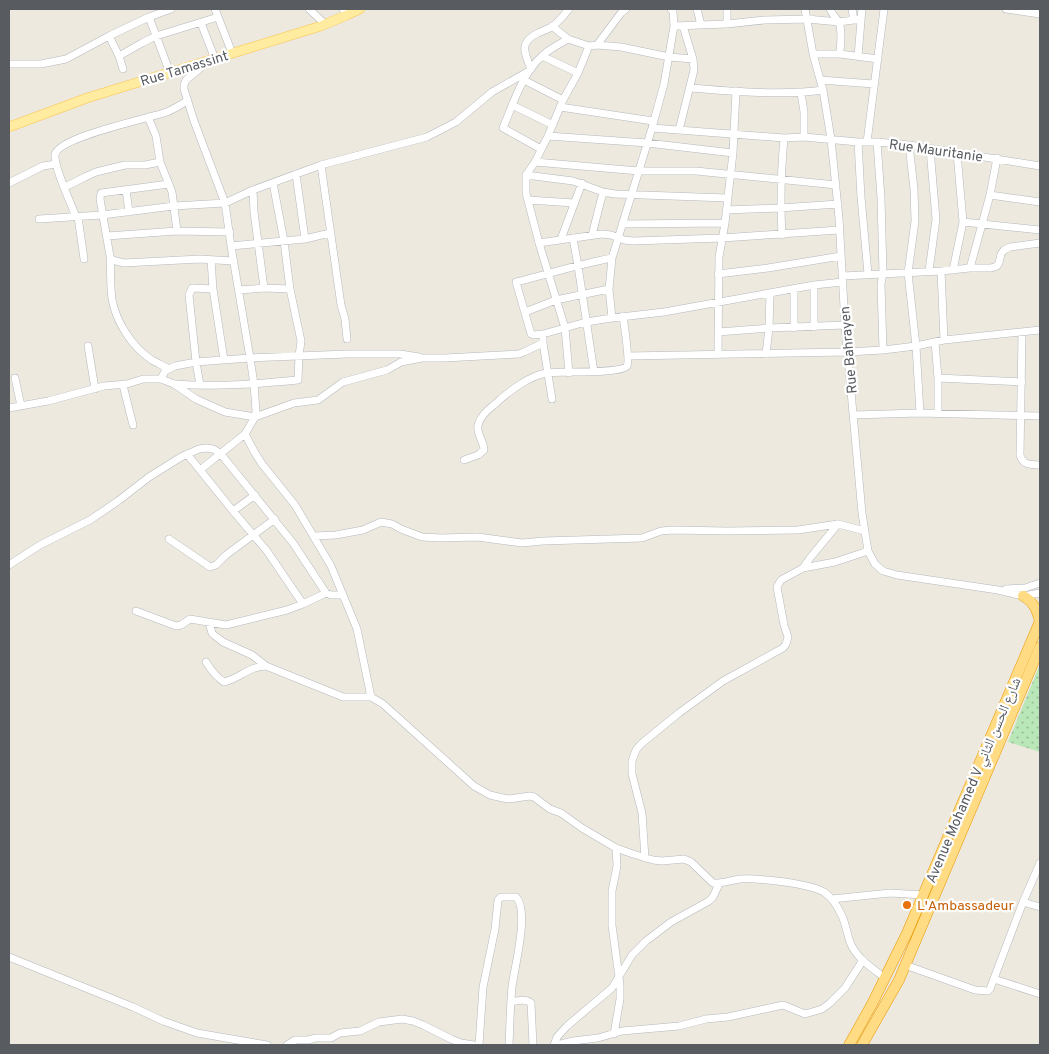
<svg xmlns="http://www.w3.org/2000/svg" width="1049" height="1054" font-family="Overpass,'Noto Naskh Arabic',sans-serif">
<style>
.green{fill:url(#green-dots)}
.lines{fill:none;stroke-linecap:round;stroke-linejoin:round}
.minor-casing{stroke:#b5b8bd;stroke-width:8}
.major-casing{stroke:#fcc348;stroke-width:10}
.highway-casing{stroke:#eb9800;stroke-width:11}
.minor{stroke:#fff;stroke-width:7}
.major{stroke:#ffeca1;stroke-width:9}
.highway{stroke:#ffdb83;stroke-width:10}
.food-dot{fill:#e8710a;stroke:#fff;stroke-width:2}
.labels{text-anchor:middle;stroke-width:4.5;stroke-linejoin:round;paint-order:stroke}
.street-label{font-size:14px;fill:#585c61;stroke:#fff}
.food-label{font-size:14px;fill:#c56008;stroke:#fff;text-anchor:start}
</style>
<defs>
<pattern id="green-dots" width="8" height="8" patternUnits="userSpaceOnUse" patternTransform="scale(1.25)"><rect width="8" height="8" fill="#bae7b8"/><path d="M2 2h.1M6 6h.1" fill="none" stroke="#9abe99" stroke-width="1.8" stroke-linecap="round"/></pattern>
</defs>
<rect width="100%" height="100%" fill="#ede9df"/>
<!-- green -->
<path class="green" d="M 1040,664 L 1040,752 L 1008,742 Z"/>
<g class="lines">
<!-- minor casing -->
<g class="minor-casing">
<path id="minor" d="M 215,9 L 232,53
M 309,9 L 325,24
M 343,9 L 347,15
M 697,9 L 701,25
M 805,9 L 813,54 L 823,90 L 831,139 L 839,218 L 845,325 L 862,513 L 868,551 L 875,564 L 883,571 L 897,575 L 998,590 L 1023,596 L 1040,593
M 830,9 C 832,15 837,18 839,23 C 843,32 840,45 840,54
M 852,9 L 854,20
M 1006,9 L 1040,14
M 149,17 L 170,73
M 201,23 L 215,59
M 727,24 L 727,9
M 552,26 L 568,39 L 589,46 L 597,45 L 621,47 L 669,57 L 693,59
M 674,26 L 727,24 L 765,20 L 807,19 L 839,22 L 861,19
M 109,36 L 119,56 L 123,69
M 597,45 L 621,13 L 626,9
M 813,54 L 840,54 L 878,59
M 119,56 L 142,43 L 156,36 L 218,17
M 542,56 L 578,73
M 858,56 L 862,9
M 209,61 L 186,80 L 184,85 L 184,89 L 194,121 L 225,203 L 231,246 L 250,358 L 254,384 L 256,411 L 255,417 L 245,434 L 200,470 L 233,511 L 255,495
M 9,64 L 41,64 L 66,59 L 109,36 L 149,17 L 171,9
M 531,69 C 524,52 519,42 538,33 C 543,31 548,29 553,26 C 559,21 565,14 569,9
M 524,80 L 563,100
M 820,80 L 874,84
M 690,88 C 734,91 780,96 823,90
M 801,93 L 804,112 L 804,137
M 512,105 L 553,125
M 560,107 L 653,121
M 148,117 L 156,136 L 160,162 L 172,192 L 177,231
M 652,128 L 784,138 L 804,137 L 858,142 L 877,142 L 909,145 L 1040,166
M 679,130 L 694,70 L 693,59 L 683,26
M 548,136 L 647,143 L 733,153
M 858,142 L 861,197 L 868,274
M 867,142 L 884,9
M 877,142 L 881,198 L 883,274 L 881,284 L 883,350
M 909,145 L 914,189 L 915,221 L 908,273 L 916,346 L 920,413
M 541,149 L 503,128 C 513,104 522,74 542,56 C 549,49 560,44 568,39
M 535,162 L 639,171 L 696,171 L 836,185
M 321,165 L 341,305 L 345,319 L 347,339
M 296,174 L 305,239
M 526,175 L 573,181 L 603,192 L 615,194 L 727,198
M 9,183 L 43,166 L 56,164
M 169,184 L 101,193 L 100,199 L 110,256 L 112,260 L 124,263 L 200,259 L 233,261
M 65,187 L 85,177 L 96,172 L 125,165 L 145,165 L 160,162
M 126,190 L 129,212
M 253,190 L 254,212 L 264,288
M 990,195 L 1040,202
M 528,200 L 574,203
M 726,210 L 780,208 L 838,204
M 76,217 C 71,203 54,168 55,155 C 57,137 150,118 167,112 C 174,109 180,105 187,101
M 78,217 L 84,259
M 39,219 L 102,215 L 174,206 L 225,203 L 253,190 L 321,165 L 427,137 L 456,122 L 492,92 L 529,71
M 963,222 L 1040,230
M 622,224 L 725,223
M 592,235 L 603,192
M 782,235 C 780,202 781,171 784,138
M 107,236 L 177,231 L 230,232
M 573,238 L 578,266 L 594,372
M 561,239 L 582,183
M 539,243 L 602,234 L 611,235 L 624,240 L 633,241 L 722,238 L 839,230
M 231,246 L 305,239 L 330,233
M 110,256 C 111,270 110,285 112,299 C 116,322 132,347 152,360 C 157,363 164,366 169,369
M 612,258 C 580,264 548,274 516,282 L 531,334 L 534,335 L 543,334 L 586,322 L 612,318 L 664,312 L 814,285 L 843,282
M 211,260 L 213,289 L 224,360
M 970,268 L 990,195 L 997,158
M 953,270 L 963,222 L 957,153
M 929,271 L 936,219 L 930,149
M 941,271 L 944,340
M 718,274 L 768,268 L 841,256
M 843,276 L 941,271 L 970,268 L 991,268 L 997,266 L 999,263 L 1001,254 L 1004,250 L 1010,247 L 1040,243
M 814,285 L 814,327
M 794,289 L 794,328
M 239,290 L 264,288 L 290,289
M 525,312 L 556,300 L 609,289
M 612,318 L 609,289 L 612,258 L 652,128 L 664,84 L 674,26 L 673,12 L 671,9
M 718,332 L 769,328 L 845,325
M 1022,333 L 1020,455 C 1023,466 1031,464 1040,465
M 543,339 L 543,343 L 552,399
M 935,342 L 938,378 L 938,413
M 88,346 L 95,389
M 766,354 L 769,328 L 770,293
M 718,355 L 719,257 L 725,223 L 733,153 L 736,91
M 628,356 L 847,352 L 883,350 L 916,346 L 944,340 L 1040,330
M 569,373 L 565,328 L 539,243 L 526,193 L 526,175 L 535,162 L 548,136 L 563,100 L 578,73 L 589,46
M 15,378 L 21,406
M 938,378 L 1022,382
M 161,379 L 165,371 L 175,366 L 196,362 L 250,358 L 347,354 L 400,354 L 419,357
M 175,384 C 216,387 256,384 298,380 L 299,356 L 301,341 L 290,289 L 284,241 L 273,183
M 123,385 L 133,425
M 200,385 L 196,362 L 189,295 L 192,288 L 213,289
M 9,408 L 48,401 L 104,386 L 127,384 L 143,379 L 161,379 L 174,384 L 196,399 L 207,404 L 225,412 L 255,417 L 294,403 L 318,400 L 343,382 L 387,370 L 401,362 L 422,358 L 445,358 L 519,354 L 524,352 L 543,343
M 853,415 L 920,413 L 1040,416
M 245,434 L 255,453 L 262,464 L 295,505 L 331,566 L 357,629 L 371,697 L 383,704 L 474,786 L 490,795 L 503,798 L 509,799 L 530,796 L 534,797 L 550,809 L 561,813 L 582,828 L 616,848 L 633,854 L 653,860 L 662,861 L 684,859 L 691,862 L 713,883 C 723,884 731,880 740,879 C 759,878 807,883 824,892 C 833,898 838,907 842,916 C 846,925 847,934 850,942 C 856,958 872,968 885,978
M 187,454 L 200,470
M 464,460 L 478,455 L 484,450 C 484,441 476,434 478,425 C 481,415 488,410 495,404 C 508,392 530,375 547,373 C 559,371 621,374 627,366 C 630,361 624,324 623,316
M 233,511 L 267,551 L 303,604 L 326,593
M 314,536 L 336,535 L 352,532 L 363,530 L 381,522 L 392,524 L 401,529 L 422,537 L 441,538 L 477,537 L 522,543 L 543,541 L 642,538 L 661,531 L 673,530 L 727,531 L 798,530 L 838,524 L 865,531
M 169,539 L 210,567 L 216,565 L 226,555 L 275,519
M 9,565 L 40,545 L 90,520 L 118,501 L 149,477 L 181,457 L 199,449 L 206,448 L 213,449 L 220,453 L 293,543 L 326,593 L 331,595 L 342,595
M 803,568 L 835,562 L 868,551
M 1006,589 L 1025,588 L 1040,583
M 136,611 L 176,626 L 181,625 L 190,619 L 226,625 L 287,610 L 303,604
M 209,623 L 212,633 L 214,635 L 223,642 L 252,655 L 266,666
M 206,662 C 211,670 216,677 224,682 C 241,678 247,667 266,666 L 343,697 L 371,697
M 645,858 L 642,813 L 632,774 L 632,761 L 636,750 L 641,744 L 679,713 L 723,681 L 783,648 L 786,644 L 788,637 L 784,625 L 777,587 L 781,580 L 803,568 L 810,558 L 838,524
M 832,899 L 890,893 L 923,895
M 1023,902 L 1040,907
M 9,957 L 133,1007 L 163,1021 L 197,1033 L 267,1045
M 905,965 L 975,990 L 988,991 L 990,989 L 1023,902 L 1040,863
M 994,979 L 1040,994
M 511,1002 C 517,1001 526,998 531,1003 L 533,1045
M 614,1034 L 620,999 L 620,985 L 612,925 L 612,891 L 617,866 L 616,848
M 287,1045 L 295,1040 L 308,1040 L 316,1038 L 331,1038 L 340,1033 L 360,1031 L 379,1022 L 402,1019 L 413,1021 L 423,1025 L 451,1039 L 461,1043 L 474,1045
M 479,1045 L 483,987 L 495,929 L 498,900 L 501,897 L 516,897 C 530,911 514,969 512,987 C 510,1007 510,1026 509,1045
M 554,1045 L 557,1037 L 567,1026 L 612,988 L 632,955 L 646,941 L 671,922 L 709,901 L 713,897 L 719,884
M 557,1045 L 573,1041 L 598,1038 L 622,1031 L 679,1026 L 706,1019 L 728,1017 L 783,1005 L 805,1014 L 822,1009 L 830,1003 L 845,988 L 863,960"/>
</g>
<!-- major casing -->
<g class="major-casing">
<path id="major" d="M 9,127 L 87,98 L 321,26 L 347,15 L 360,9"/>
</g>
<!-- highway casing -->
<g class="highway-casing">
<path id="highway" d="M 1023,596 C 1034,602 1037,610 1040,622
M 849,1045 L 872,1004 L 907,933 L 1040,621
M 862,1045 L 899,980 L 1040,647"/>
</g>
<!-- minor -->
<use href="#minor" class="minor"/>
<!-- major -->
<use href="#major" class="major"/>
<!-- highway -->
<use href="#highway" class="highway"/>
</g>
<!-- markers -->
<circle class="food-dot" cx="907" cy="905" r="5"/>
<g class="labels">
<!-- street labels -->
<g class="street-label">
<text transform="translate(184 68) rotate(-17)" y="5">Rue Tamassint</text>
<text transform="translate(936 150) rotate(8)" y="5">Rue Mauritanie</text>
<text transform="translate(848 350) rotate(-95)" y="5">Rue Bahrayen</text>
<text transform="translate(973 780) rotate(-67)" y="5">Avenue Mohamed V شارع الحسن الثاني</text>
</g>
<!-- food labels -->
<g class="food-label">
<text x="917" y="910">L'Ambassadeur</text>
</g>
</g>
<!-- border -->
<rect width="1049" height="1054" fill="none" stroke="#585c61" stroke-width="20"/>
</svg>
